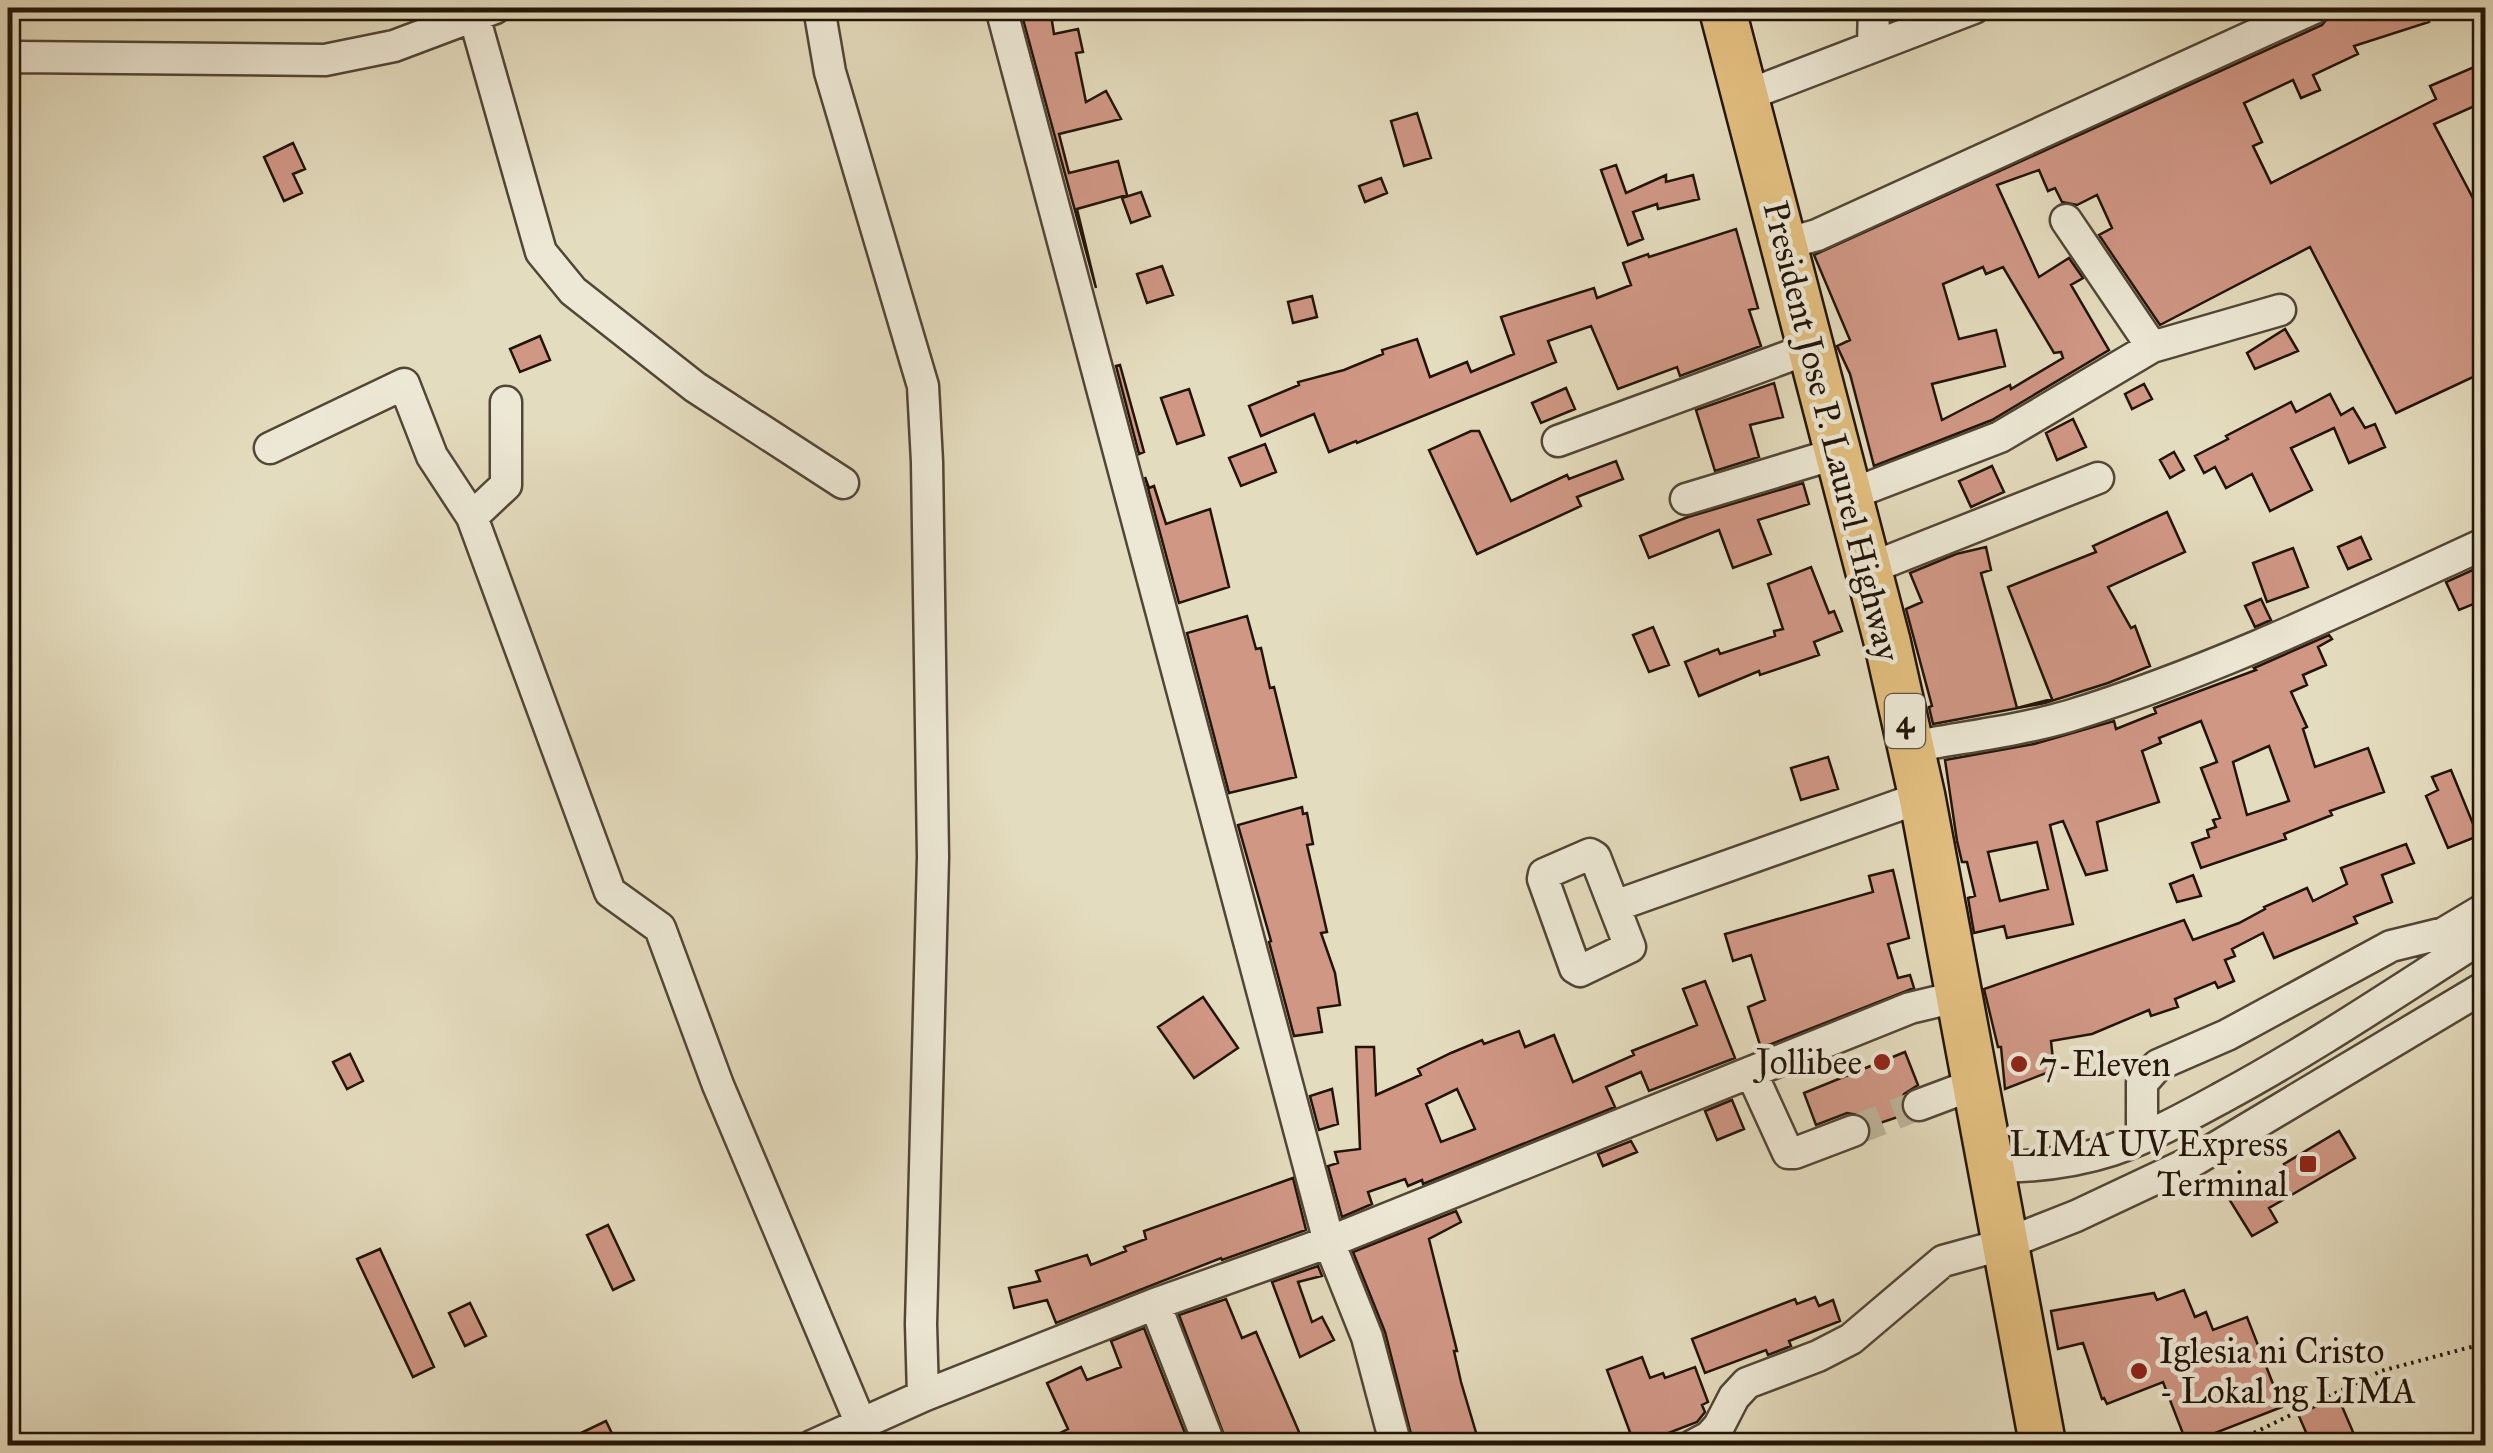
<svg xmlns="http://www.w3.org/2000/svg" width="2493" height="1453" font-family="'IM FELL Great Primer',serif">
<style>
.building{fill:#d09785;stroke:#221408;stroke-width:2.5;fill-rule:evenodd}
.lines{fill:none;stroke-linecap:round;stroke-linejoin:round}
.minor-tunnel{stroke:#bdb49a;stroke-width:30;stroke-dasharray:30 15;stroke-linecap:butt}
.minor-casing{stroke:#524636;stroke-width:35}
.highway-casing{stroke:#221408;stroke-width:50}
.path{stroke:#221408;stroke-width:4;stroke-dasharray:2.5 5;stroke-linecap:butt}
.minor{stroke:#ede8d5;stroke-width:30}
.highway{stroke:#e2be7f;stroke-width:45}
.poi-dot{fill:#8f2418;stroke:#ede8d5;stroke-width:4}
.labels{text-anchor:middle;stroke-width:9;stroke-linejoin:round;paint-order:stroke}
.shield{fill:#ede8d5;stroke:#5f5446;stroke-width:2.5}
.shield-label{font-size:32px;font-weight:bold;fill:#221408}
.street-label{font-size:35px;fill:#221408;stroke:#ede8d5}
.poi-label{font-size:35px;fill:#221408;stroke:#ede8d5;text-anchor:end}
</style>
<rect width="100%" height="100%" fill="#e4dcbe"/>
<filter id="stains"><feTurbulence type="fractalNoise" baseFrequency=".002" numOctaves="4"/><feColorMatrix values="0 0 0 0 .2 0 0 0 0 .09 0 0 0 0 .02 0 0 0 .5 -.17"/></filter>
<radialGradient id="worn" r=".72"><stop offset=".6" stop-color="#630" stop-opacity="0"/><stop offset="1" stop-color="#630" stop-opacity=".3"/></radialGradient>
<!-- building -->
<path class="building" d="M 1020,8 L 1050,8 L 1054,34 L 1078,29 L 1083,52 L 1076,53 L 1086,102 L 1106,91 L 1121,119 L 1059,134 L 1069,173 L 1118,161 L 1127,195 L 1077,209 L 1096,288 Z
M 2352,8 L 2424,8 L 2429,22 L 2354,46 L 2358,54 L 2313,75 L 2320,90 L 2301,98 L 2293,80 L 2244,103 L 2262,142 L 2253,146 L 2271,183 L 2436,99 L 2430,86 L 2474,67 L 2486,92 L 2486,101 L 2434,124 L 2486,223 L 2486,371 L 2396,413 L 2310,247 L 2160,325 L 2099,235 L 2112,228 L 2097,195 L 2077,205 L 2062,202 L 2055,188 L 2048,191 L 2039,170 L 1997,185 L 2039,277 L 2069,258 L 2083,278 L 2071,285 L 2109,350 L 1992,420 L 1874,466 L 1850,374 L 1837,346 L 1850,340 L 1814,255 L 2322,25 L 2331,14 ZM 1983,267 L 1986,274 L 2003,267 L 2054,353 L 2061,352 L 2063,358 L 2011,389 L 2010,385 L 1942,420 L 1932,384 L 2005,366 L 1996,330 L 1959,339 L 1943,284 Z
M 1417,113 L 1431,158 L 1404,166 L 1391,121 Z
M 293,143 L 305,169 L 293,174 L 302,193 L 284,201 L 264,157 Z
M 1616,165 L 1626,193 L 1666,175 L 1666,182 L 1693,175 L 1699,199 L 1658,209 L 1657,204 L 1633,212 L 1643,239 L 1628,245 L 1601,170 Z
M 1381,178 L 1387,193 L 1365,202 L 1359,186 Z
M 1141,192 L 1150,216 L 1131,223 L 1122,198 Z
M 1736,229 L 1758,308 L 1749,310 L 1761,346 L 1680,376 L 1677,367 L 1618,389 L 1591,326 L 1548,341 L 1556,362 L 1357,443 L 1356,441 L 1329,452 L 1314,414 L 1261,436 L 1249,406 L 1299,385 L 1298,382 L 1344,370 L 1383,354 L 1382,350 L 1417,339 L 1430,377 L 1467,362 L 1471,372 L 1514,354 L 1501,317 L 1594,288 L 1597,298 L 1631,285 L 1623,263 L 1648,254 L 1649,257 Z
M 1162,266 L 1173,295 L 1147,303 L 1137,274 Z
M 1312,296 L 1317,317 L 1293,323 L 1288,302 Z
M 2285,329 L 2298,351 L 2255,369 L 2247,353 Z
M 540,336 L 550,360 L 520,372 L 510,349 Z
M 1120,365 L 1144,452 L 1139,454 L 1116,366 Z
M 1774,383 L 1783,417 L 1750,425 L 1759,457 L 1715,471 L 1696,410 Z
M 2144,384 L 2152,399 L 2132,409 L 2125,394 Z
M 1566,388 L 1575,409 L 1541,423 L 1532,403 Z
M 1189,389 L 1204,435 L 1177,444 L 1161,398 Z
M 2330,394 L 2341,415 L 2353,408 L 2365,428 L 2375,424 L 2385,447 L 2349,463 L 2334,428 L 2291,448 L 2312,490 L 2270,511 L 2252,474 L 2226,488 L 2215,467 L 2204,473 L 2195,456 L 2228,439 L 2226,436 L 2291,402 L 2296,412 Z
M 2073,419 L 2086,447 L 2057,460 L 2046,433 Z
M 1471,431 L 1479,431 L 1511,501 L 1567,475 L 1569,479 L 1616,461 L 1623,479 L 1577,497 L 1581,506 L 1477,554 L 1429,450 Z
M 1265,444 L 1276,472 L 1241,486 L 1229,458 Z
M 2174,452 L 2184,470 L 2170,478 L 2160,460 Z
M 1992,466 L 2004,492 L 1971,507 L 1959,481 Z
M 1145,477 L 1149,488 L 1154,486 L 1166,524 L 1210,509 L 1229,587 L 1179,603 Z
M 1803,483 L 1809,504 L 1758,520 L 1771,554 L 1733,568 L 1719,530 L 1649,558 L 1640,536 L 1688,517 Z
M 2167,512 L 2185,552 L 2108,587 L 2131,628 L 2135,626 L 2150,666 L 2108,683 L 2045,703 L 1933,724 L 1929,707 L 1932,706 L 1906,609 L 1922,602 L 1910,573 L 1956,554 L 1986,547 L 1991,570 L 1981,573 L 2017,708 L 2052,699 L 2008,587 L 2096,552 L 2093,546 Z
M 2361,537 L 2371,559 L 2348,569 L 2338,547 Z
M 2293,548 L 2308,587 L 2267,602 L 2253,563 Z
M 2486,564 L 2486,599 L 2459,610 L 2446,582 Z
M 1811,567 L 1829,613 L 1834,611 L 1842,631 L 1814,642 L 1819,655 L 1760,675 L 1759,671 L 1699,696 L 1685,662 L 1718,649 L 1720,654 L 1775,636 L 1774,631 L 1783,629 L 1768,584 Z
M 2261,599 L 2271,620 L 2255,627 L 2245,606 Z
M 1247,616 L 1256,649 L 1261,648 L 1270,688 L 1274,687 L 1296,777 L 1229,793 L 1187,633 Z
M 1653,627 L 1669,665 L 1649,672 L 1633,635 Z
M 2329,635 L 2332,639 L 2318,647 L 2326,665 L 2303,675 L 2307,685 L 2291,692 L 2307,727 L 2303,729 L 2315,767 L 2368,748 L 2384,792 L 2330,811 L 2332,815 L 2284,834 L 2286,839 L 2201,868 L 2192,843 L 2209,837 L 2207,830 L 2216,827 L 2213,820 L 2220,818 L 2201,768 L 2217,762 L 2201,721 L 2159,738 L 2161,743 L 2142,751 L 2159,802 L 2097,822 L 2107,870 L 2086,875 L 2063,821 L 2050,825 L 2073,924 L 2007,938 L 2004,926 L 1974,933 L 1968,898 L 1975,896 L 1967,862 L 1962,862 L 1957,841 L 1945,760 L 2034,744 L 2114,721 L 2116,729 L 2156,713 L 2154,708 L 2256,670 L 2254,668 ZM 2269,746 L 2289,801 L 2247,815 L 2233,762 ZM 2037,842 L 2048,889 L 2000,901 L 1988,852 Z
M 1828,757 L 1838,789 L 1801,800 L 1791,768 Z
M 2451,770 L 2478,836 L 2448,848 L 2426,796 L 2438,790 L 2432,777 Z
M 1302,807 L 1303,814 L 1307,813 L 1313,844 L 1307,845 L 1327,932 L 1321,933 L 1335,973 L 1340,1005 L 1318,1008 L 1322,1032 L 1294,1036 L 1269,942 L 1271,941 L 1238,825 Z
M 2406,844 L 2414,863 L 2382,875 L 2392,902 L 2354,917 L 2357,923 L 2274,958 L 2263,933 L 2232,949 L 2235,956 L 2225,960 L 2234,981 L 2218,988 L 2215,982 L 2175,999 L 2178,1007 L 2151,1016 L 2149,1010 L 2092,1034 L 2051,1041 L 2054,1070 L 2005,1089 L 2001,1047 L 1998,1047 L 1984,989 L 2184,920 L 2193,940 L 2239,923 L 2265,909 L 2264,907 L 2307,888 L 2313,901 L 2347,884 L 2341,868 Z
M 1893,870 L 1909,938 L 1888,944 L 1898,978 L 1910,975 L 1914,988 L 1761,1048 L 1748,1007 L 1765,1000 L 1751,955 L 1733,961 L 1725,934 L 1873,892 L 1869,876 Z
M 2193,875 L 2201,896 L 2177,902 L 2170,884 Z
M 1705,981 L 1735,1058 L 1649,1091 L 1641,1072 L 1606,1087 L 1615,1107 L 1423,1184 L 1422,1180 L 1408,1186 L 1405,1179 L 1368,1192 L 1372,1204 L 1342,1217 L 1328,1166 L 1338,1163 L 1335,1152 L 1360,1149 L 1356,1047 L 1374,1047 L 1376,1095 L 1421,1075 L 1418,1069 L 1451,1053 L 1482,1040 L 1484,1044 L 1519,1031 L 1525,1047 L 1554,1035 L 1573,1082 L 1634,1055 L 1632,1051 L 1697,1025 L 1683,989 ZM 1457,1089 L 1475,1129 L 1441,1142 L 1426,1104 Z
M 1203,997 L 1238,1048 L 1194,1078 L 1158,1027 Z
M 1905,1052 L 1918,1085 L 1904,1094 L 1900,1103 L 1904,1115 L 1871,1126 L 1864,1116 L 1847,1113 L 1816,1125 L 1804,1093 Z
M 350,1054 L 363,1081 L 347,1089 L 333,1062 Z
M 1332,1089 L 1338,1124 L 1319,1130 L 1310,1096 Z
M 1732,1100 L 1744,1129 L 1717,1140 L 1705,1111 Z
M 2339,1131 L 2355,1158 L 2269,1208 L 2277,1222 L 2252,1236 L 2229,1199 L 2252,1185 L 2255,1190 L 2288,1171 L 2284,1164 Z
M 1631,1141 L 1637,1152 L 1603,1166 L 1598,1154 Z
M 1293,1178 L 1306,1230 L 1222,1260 L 1221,1258 L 1056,1323 L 1047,1300 L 1014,1308 L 1009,1288 L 1040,1281 L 1036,1271 L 1087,1255 L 1091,1265 L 1126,1251 L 1124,1247 L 1146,1239 L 1144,1231 Z
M 1456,1211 L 1461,1222 L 1429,1239 L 1457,1351 L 1454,1351 L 1461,1382 L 1480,1446 L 1414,1446 L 1385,1332 L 1353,1252 Z
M 608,1225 L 634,1280 L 613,1290 L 587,1235 Z
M 380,1249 L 434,1367 L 413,1377 L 357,1259 Z
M 1318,1266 L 1322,1276 L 1298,1282 L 1312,1322 L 1322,1317 L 1334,1340 L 1300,1357 L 1272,1282 Z
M 2184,1290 L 2195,1317 L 2206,1312 L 2213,1330 L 2247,1317 L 2282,1407 L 2187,1444 L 2163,1382 L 2107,1404 L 2104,1398 L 2102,1399 L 2083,1343 L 2058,1349 L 2051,1311 L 2154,1293 L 2157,1300 Z
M 1815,1297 L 1819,1306 L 1833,1300 L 1840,1321 L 1789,1341 L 1791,1346 L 1768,1355 L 1766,1350 L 1705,1373 L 1692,1339 L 1795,1299 L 1797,1304 Z
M 1226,1299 L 1242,1338 L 1256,1332 L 1305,1446 L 1228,1446 L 1179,1315 Z
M 470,1303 L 486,1336 L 465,1346 L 449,1313 Z
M 1144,1328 L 1190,1446 L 1152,1446 L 1150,1439 L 1133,1446 L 1066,1446 L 1060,1433 L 1068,1429 L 1047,1383 L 1081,1367 L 1087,1380 L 1121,1367 L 1111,1341 Z
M 1642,1357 L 1650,1378 L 1663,1373 L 1665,1378 L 1695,1367 L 1708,1402 L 1702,1405 L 1705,1412 L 1697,1422 L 1635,1446 L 1607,1370 Z
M 2338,1397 L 2359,1446 L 2312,1446 L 2298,1414 Z
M 606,1421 L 618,1446 L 554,1446 Z"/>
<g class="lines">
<!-- minor-tunnel -->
<path class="minor-tunnel" d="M 1853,1131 L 1919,1105"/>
<!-- minor casing -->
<g class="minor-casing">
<path id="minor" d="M 819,8 L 830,72 L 923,386 L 927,462 L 933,857 L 921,1324 L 923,1396
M 1001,8 L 1329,1242 L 1367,1337 L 1396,1446
M 474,16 L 541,252 L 573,291 L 695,387 L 843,483
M 1873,44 L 1874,8
M 8,60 L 17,57 L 325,60 L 394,46 L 495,8
M 1745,96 L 1974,8
M 2066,220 L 2152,347
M 1785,244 L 1817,235 L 2314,8
M 1558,441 L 1811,348
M 270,448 L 404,384 L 432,456 L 472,517 L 610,892 L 660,928 L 718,1085 L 861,1424
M 1849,495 L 2000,437 L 2152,347 L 2280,310
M 1686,499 L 1838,453
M 472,517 L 506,485 L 506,402
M 1868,569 L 2098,478
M 1911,747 C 1963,737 2018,731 2069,716 C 2212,672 2349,606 2486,543
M 1590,854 L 1595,857 L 1630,947 L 1580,971 L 1575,968 L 1543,879 L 1544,874 Z
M 1615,906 L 1922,797
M 1751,1072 L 1788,1153 L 1795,1153 L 1853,1131
M 1919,1105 L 1975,1084
M 2142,1136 L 2142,1083 L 2158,1065 L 2227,1035 L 2391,946 L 2444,933 L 2486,908
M 1991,1167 C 2032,1167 2072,1163 2112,1150 C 2150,1137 2188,1116 2223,1097 C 2314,1048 2399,990 2486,935
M 1155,1304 L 1210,1446
M 812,1446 L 923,1396 L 1155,1304 L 1329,1242 L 1910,1008 L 1960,996
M 1692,1446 L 1709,1437 L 1719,1426 L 1734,1397 L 1747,1383 L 1818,1356 L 1851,1339 L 1943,1261 L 2005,1244 L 2076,1216 L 2195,1160 L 2486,986"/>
</g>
<!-- highway casing -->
<g class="highway-casing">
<path id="highway" d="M 1722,8 L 1887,641 L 1922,797 L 2043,1446"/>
</g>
<!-- path -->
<path class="path" d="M 2227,1446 L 2381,1371 L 2486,1343"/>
<!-- minor -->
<use href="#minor" class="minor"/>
<!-- highway -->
<use href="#highway" class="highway"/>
</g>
<!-- markers -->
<g class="poi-dot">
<circle cx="1882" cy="1062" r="10"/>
<circle cx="2019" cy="1064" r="10"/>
<rect x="2298" y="1154" width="20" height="20" rx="5"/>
<circle cx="2139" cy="1371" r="10"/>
</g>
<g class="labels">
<!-- shield labels -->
<rect class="shield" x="1885" y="694" width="40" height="54" rx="8"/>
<g class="shield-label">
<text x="1905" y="732">4</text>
</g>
<!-- street labels -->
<g class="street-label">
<text transform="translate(1832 431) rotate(76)" y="12">President Jose P. Laurel Highway</text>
</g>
<!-- poi labels -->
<g class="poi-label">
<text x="1862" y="1074">Jollibee</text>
<text x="2039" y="1076" text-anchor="start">7-Eleven</text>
<text x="2288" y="1156">LIMA UV Express<tspan x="2288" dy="40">Terminal</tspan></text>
<text x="2159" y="1363" text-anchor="start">Iglesia ni Cristo<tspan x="2159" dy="40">- Lokal ng LIMA</tspan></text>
</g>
</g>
<!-- margin -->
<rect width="2493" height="1453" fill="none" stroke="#e4dcbe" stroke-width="40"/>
<rect x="10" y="10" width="2473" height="1433" fill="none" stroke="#221408" stroke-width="5"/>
<rect x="20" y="20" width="2453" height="1413" fill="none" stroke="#221408" stroke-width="2.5"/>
<rect width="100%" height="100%" filter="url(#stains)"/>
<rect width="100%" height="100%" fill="url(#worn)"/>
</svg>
